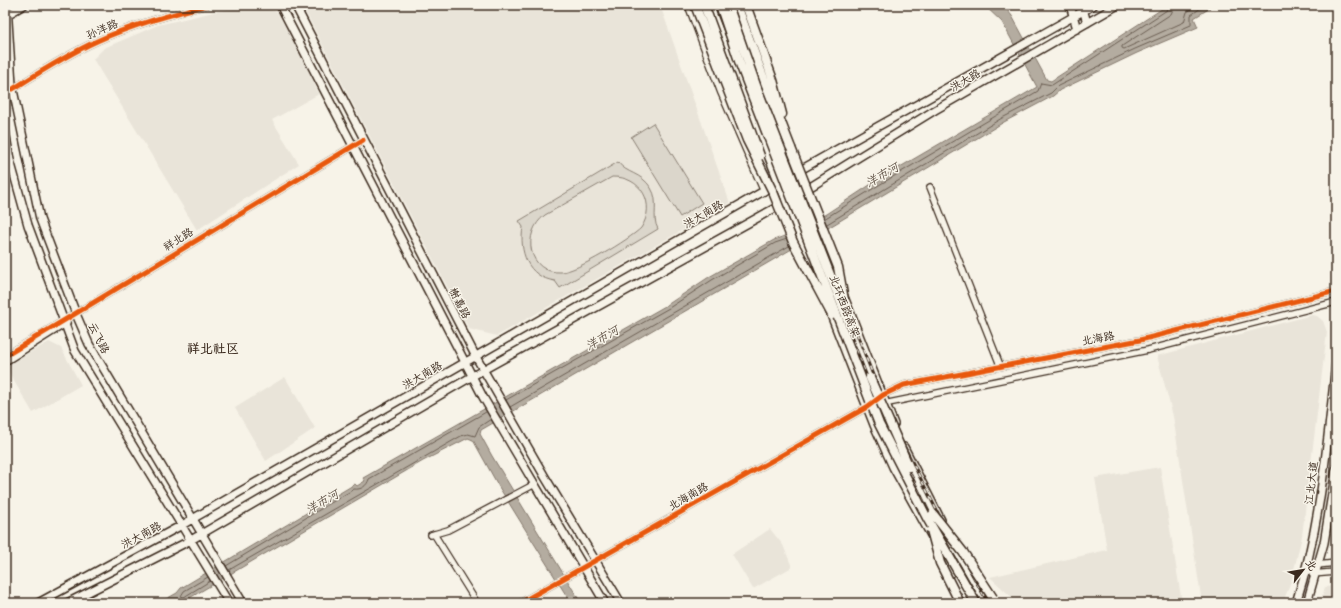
<svg xmlns="http://www.w3.org/2000/svg" width="1341" height="608" font-family="'Balsamiq Sans','LXGW WenKai TC',sans-serif">
<style>
.built{fill:#e9e4d9}
.green{fill:#dbd6cb;stroke:#8b8074;fill-rule:evenodd}
.water{fill:#b4aca0;stroke:#84786c}
.lines{fill:none;stroke-linecap:round;stroke-linejoin:round}
.shore{stroke:#6b5e52;stroke-width:1}
.minor-casing{stroke:#3b2a1e;stroke-width:8}
.major-casing{stroke:#3b2a1e;stroke-width:10}
.highway-casing{stroke:#3b2a1e;stroke-width:11}
.minor{stroke:#f7f3e8;stroke-width:5.5}
.major{stroke:#f7f3e8;stroke-width:7}
.highway{stroke:#f7f3e8;stroke-width:8}
.rail-casing{stroke:#3b2a1e;stroke-width:3}
.rail{stroke:#f7f3e8;stroke-width:1.5;stroke-dasharray:4.5;stroke-linecap:butt}
.highway-bridge-casing{stroke:#3b2a1e;stroke-width:11;stroke-linecap:butt}
.highway-bridge{stroke:#f7f3e8;stroke-width:8}
.cycleway-casing{stroke:#f7f3e8;stroke-width:8}
.cycleway{stroke:#e8590c;stroke-width:5}
.labels{text-anchor:middle;stroke-width:3;stroke-linejoin:round;paint-order:stroke}
.street-label{font-size:11px;fill:#3b2a1e;stroke:#f7f3e8}
.water-label{font-size:12px;font-style:italic;fill:#5f5145;stroke:#f7f3e8}
.quarter-label{font-size:13px;font-weight:bold;fill:#3b2a1e;stroke:#f7f3e8}
</style>
<rect width="100%" height="100%" fill="#f7f3e8"/>
<filter id="ink" filterUnits="userSpaceOnUse"><feTurbulence type="fractalNoise" baseFrequency=".025" numOctaves="2"/><feDisplacementMap in="SourceGraphic" scale="8" xChannelSelector="R" yChannelSelector="G"/><feConvolveMatrix kernelMatrix="1 2 1 2 8 2 1 2 1" color-interpolation-filters="sRGB"/></filter>
<g filter="url(#ink)">
<!-- built -->
<path class="built" d="M 361,5 L 660,5 L 730,203 L 497,336 L 469,329 L 303,7 Z
M 245,6 L 259,6 L 277,12 L 301,55 L 319,94 L 272,120 L 299,164 L 197,230 L 93,59 L 104,48 L 158,25 L 218,11 Z
M 1312,315 L 1317,316 L 1323,321 L 1327,332 L 1302,536 L 1292,578 L 1283,603 L 1202,603 L 1173,416 L 1157,356 Z
M 49,342 L 61,348 L 81,385 L 33,413 L 5,366 Z
M 285,377 L 315,428 L 266,461 L 235,408 Z
M 1160,467 L 1182,603 L 1018,603 L 990,577 L 1107,550 L 1095,478 Z
M 770,529 L 783,545 L 792,567 L 753,589 L 732,554 Z
M 1336,586 L 1336,603 L 1320,603 L 1325,587 Z"/>
<!-- green -->
<path class="green" d="M 653,123 L 702,203 L 680,217 L 631,137 Z
M 618,162 C 626,174 641,172 651,188 C 660,202 651,217 658,229 L 560,288 L 555,281 C 527,277 519,251 523,227 L 519,221 ZM 612,177 C 641,176 657,204 641,228 C 630,239 576,272 561,272 C 528,274 521,233 545,215 Z"/>
<!-- water -->
<path class="water" d="M 984,5 L 1004,6 L 1012,16 L 1047,80 L 1051,81 L 1168,5 L 1208,5 L 1210,8 L 1194,18 L 1198,27 L 1137,53 L 1060,90 L 1053,96 L 1004,122 L 833,225 L 481,430 L 480,434 L 492,456 L 581,603 L 571,603 L 499,487 L 473,440 L 468,438 L 423,461 L 181,603 L 159,603 L 177,593 L 181,588 L 355,484 L 357,486 L 365,481 L 363,478 L 667,305 L 709,277 L 774,240 L 787,235 L 826,214 L 876,181 L 1037,87 L 1002,22 Z"/>
<g class="lines">
<!-- shore -->
<path class="shore" d="M 1175,5 L 1171,14 L 1122,46 L 1122,48 L 1124,49 L 1184,22 L 1187,12 L 1197,5
M 824,219 L 879,185 L 1038,91 L 1041,83 L 1052,85 L 1167,10 L 1169,5
M 827,224 L 1002,118 L 1051,93 L 1058,86 L 1135,49 L 1191,25 L 1191,15 L 1205,5
M 506,400 L 669,308 L 712,280 L 775,243 L 787,239
M 510,407 L 789,246
M 226,566 L 354,489 C 361,490 367,486 369,479 L 486,412
M 229,570 L 461,436 L 468,434 L 475,436 L 479,427 L 491,419
M 208,577 L 184,591 L 181,596 L 184,597 L 210,581"/>
<!-- minor casing -->
<g class="minor-casing">
<path id="minor" d="M 688,5 L 721,93 L 764,192
M 13,89 C 40,72 68,54 97,41 C 132,25 170,15 207,5
M 930,187 L 1000,365
M 5,356 L 363,140
M 5,362 L 67,323
M 869,407 L 1148,350 L 1336,302
M 434,534 L 477,603
M 431,535 L 448,530 L 535,484
M 1306,573 L 1317,565 L 1336,563
M 1312,574 L 1336,572
M 520,603 L 867,407 L 883,395 L 904,385 L 1140,340 L 1336,291"/>
</g>
<!-- major casing -->
<g class="major-casing">
<path id="major" d="M 7,5 L 12,85 L 40,219 L 76,314 L 89,344 L 243,603
M 280,5 L 483,397 L 605,603
M 295,5 L 476,357 L 545,477 L 621,603
M 709,5 L 818,282
M 1070,5 L 1077,29
M 1082,5 L 1087,23
M 5,16 L 24,5
M 741,30 L 785,149 L 838,281
M 5,130 L 10,160 L 28,225 L 75,351 L 229,603
M 843,294 L 894,424
M 829,310 L 874,425 L 893,467 L 932,537
M 904,447 L 941,520
M 937,546 L 970,603
M 957,550 L 988,603
M 38,603 L 182,525 L 795,173 L 1094,5
M 67,603 L 191,540 L 483,370 L 786,202 L 935,110 L 1118,5
M 1296,603 C 1321,525 1327,444 1336,363
M 1307,603 L 1324,543 L 1336,469"/>
</g>
<!-- highway casing -->
<g class="highway-casing">
<path id="highway" d="M 737,5 L 761,71 L 791,148
M 746,5 L 773,80 L 782,114
M 5,6 L 6,5
M 849,323 L 870,378
M 909,467 L 943,533 L 983,603"/>
</g>
<!-- minor -->
<use href="#minor" class="minor"/>
<!-- major -->
<use href="#major" class="major"/>
<!-- highway -->
<use href="#highway" class="highway"/>
<!-- rail casing -->
<g class="rail-casing">
<path id="rail" d="M 724,5 L 748,75 L 884,420 L 931,516 L 981,603
M 732,5 L 755,73 L 889,416 L 937,511 L 988,603"/>
</g>
<!-- rail -->
<use href="#rail" class="rail"/>
<!-- highway-bridge casing -->
<g class="highway-bridge-casing">
<path id="highway-bridge" d="M 695,5 L 747,140 L 773,192 L 793,242 L 832,315
M 704,5 L 760,156
M 720,5 L 740,64 L 879,424 L 927,518 L 976,603
M 728,5 L 757,88 L 849,323
M 791,148 L 838,267 L 844,300
M 870,378 L 909,467
M 933,514 L 963,552 L 993,598
M 931,530 L 940,563 L 960,603"/>
</g>
<!-- highway-bridge -->
<use href="#highway-bridge" class="highway-bridge"/>
<!-- cycleway casing -->
<g class="cycleway-casing">
<path id="cycleway" d="M 13,89 C 40,72 68,54 97,41 C 132,25 170,15 207,5
M 5,356 L 363,140
M 520,603 L 867,407 L 883,395 L 904,385 L 1140,340 L 1336,291"/>
</g>
<!-- cycleway -->
<use href="#cycleway" class="cycleway"/>
</g>
</g>
<g class="labels">
<!-- street labels -->
<g class="street-label">
<text transform="translate(102 29) rotate(-23)" y="4">孙洋路</text>
<text transform="translate(965 80) rotate(-30)" y="4">洪大路</text>
<text transform="translate(703 214) rotate(-30)" y="4">洪大南路</text>
<text transform="translate(178 239) rotate(-32)" y="4">祥北路</text>
<text transform="translate(460 303) rotate(63)" y="4">榭嘉路</text>
<text transform="translate(845 306) rotate(69)" y="4">北环西路高架</text>
<text transform="translate(99 338) rotate(63)" y="4">云飞路</text>
<text transform="translate(1098 338) rotate(-11)" y="4">北海路</text>
<text transform="translate(422 375) rotate(-30)" y="4">洪大南路</text>
<text transform="translate(1311 483) rotate(-83)" y="4">江北大道</text>
<text transform="translate(688 496) rotate(-30)" y="4">北海南路</text>
<text transform="translate(141 535) rotate(-28)" y="4">洪大南路</text>
</g>
<!-- water labels -->
<g class="water-label">
<text transform="translate(882 175) rotate(-30)" y="4">洋市河</text>
<text transform="translate(602 338) rotate(-30)" y="4">洋市河</text>
<text transform="translate(322 502) rotate(-30)" y="4">洋市河</text>
</g>
<!-- quarter labels -->
<g class="quarter-label">
<text x="213" y="353">祥北社区</text>
</g>
</g>
<!-- margin -->
<rect width="1341" height="608" fill="none" stroke="#f7f3e8" stroke-width="20"/>
<rect x="10" y="10" width="1321" height="588" fill="none" stroke="#3b2a1e" stroke-width="1.5" filter="url(#ink)"/>
<!-- north arrow -->
<g transform="translate(1303 570) rotate(59)" stroke="#f7f3e8" stroke-width="3" paint-order="stroke">
<path d="M0-3L7 15L0 10L-7 15Z" fill="#3b2a1e"/>
<text y="-6" font-size="11" font-weight="bold" text-anchor="middle" fill="#3b2a1e">北</text>
</g>
</svg>
